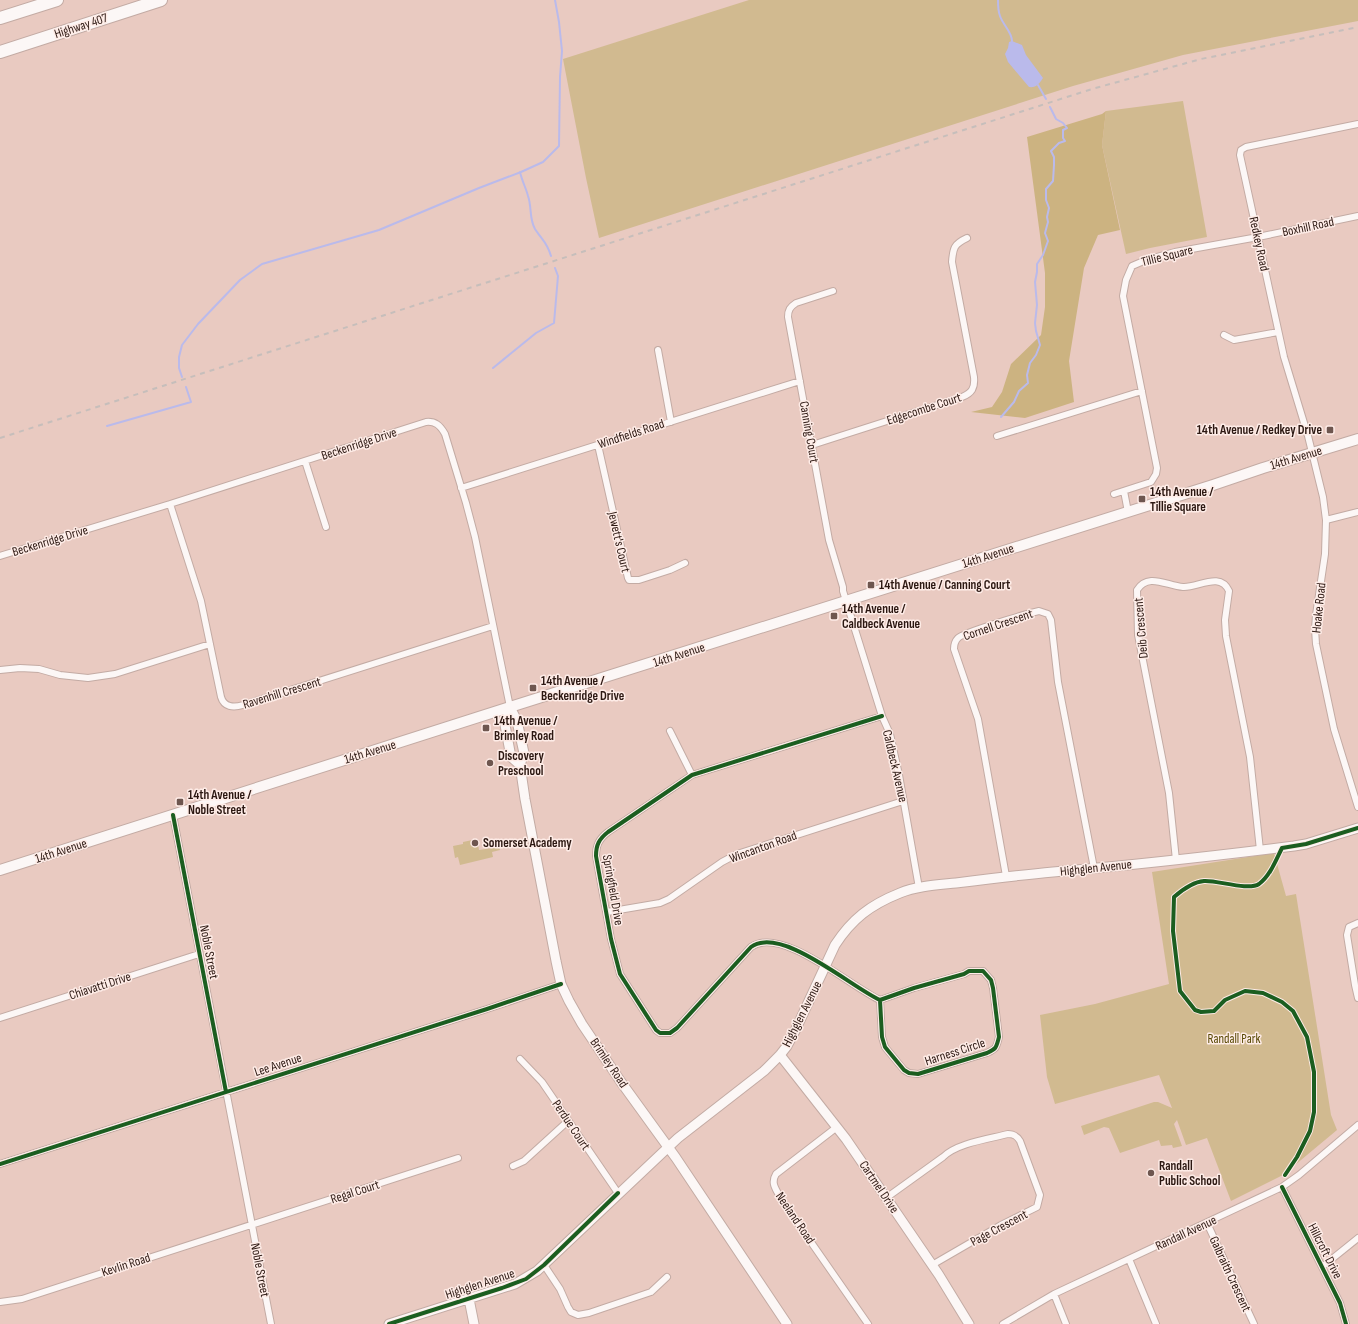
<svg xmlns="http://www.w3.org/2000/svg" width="1358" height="1324" viewBox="0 0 1358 1324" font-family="'Sofia Sans Condensed',sans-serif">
  <rect width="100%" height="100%" fill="#e9cac1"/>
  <!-- green -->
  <path fill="#d1ba90" d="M749,0H1358V21L1183,55L1073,86L599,238L586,178L563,59Z
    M1183,101L1207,237L1150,248L1126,254L1102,145L1106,111Z
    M477,839L479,850L499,847L500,850L492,852L493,857L460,865L458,857L455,858L453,846L463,844V842Z
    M1274,853L1286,896L1296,894L1331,1115L1337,1130L1283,1175L1231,1201L1207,1138L1186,1145L1177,1120L1174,1124L1182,1146L1173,1148L1172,1145L1161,1146L1159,1140L1120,1153L1109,1128L1104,1127L1084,1135L1081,1126L1154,1102H1158L1172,1108L1159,1075L1055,1104L1047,1077L1040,1015L1095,1004L1169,984L1152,872Z"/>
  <!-- forest -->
  <path fill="#ccb381" d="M1106,111L1102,145L1120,230L1098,235L1084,268L1069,361L1074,402L1025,418L971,412L992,407L1002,392L1011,364L1041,335L1045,307V273L1027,137L1102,114Z"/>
  <!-- water -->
  <path fill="#babaeb" d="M1012,41L1022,45L1026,55L1043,78C1039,84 1036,88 1029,87L1008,62L1005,54L1008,48L1009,42Z"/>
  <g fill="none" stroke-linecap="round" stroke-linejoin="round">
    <!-- stream -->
    <path stroke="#babaeb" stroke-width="2" d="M998,0C998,5 998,11 1000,16C1003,25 1012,32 1012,41
      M1038,85L1046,99
      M520,172C522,181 526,188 528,196C532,207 529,219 535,229C542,240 547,242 551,256
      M493,368L536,333L554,323L558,276L555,268
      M182,377L179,368V357L182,345L198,324L240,280L262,264L379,230L479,188L521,172L543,162L559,146L560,77L562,51L559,22L555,0
      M1001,417L1014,402L1019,391L1028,383L1027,375L1030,363L1036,355L1040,345L1036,331L1035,323L1037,305L1035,282L1037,272V264L1043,255L1048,241L1045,233L1048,222L1047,217L1049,208L1046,200V189L1053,181L1054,165V157L1051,151L1059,143L1065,141L1063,138V130L1067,128L1063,123L1056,119L1050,107
      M107,426L191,402L186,387"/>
    <!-- street casing -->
    <g stroke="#c3aba4" stroke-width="8">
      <path id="street" d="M1358,124L1246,147L1241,150L1240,155L1284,357L1308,436L1323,497L1326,520L1325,554L1316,615L1315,629L1316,644L1334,729L1358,807
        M833,291L796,303C790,307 788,310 788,317L829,540L843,587V591L882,716L890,734L899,775L919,888
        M1224,335L1234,340L1278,332
        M658,350L671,422
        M997,436L1142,391
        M598,445L628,578L629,580H639L670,570L685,563
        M812,445L962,397C972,393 975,388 974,377L952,262C953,248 954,244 967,238
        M305,461L326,527
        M461,488L800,381
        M1124,491L1128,512
        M1114,494L1151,482L1156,474L1157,468L1123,296L1126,280L1132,266L1146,260L1175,252L1258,237L1358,216
        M170,504L201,601L221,697C224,707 233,708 243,705L493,626
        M1326,520L1358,512
        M0,556L170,504L426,422C435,421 440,425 445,434L466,503L475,537L510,707
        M0,670L20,668L39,669L60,675L88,678L115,674L210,644
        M670,731L692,775
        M173,815L271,1324
        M1176,860L1169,793L1138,635L1137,590C1148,572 1167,586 1183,587C1198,588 1220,571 1229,591L1225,620L1226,636L1250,757L1260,850
        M1006,876L978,719L954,649C954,644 955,641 958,638C964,632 1029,613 1039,611L1048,614L1051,620L1058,682L1094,868
        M607,912L660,903L669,899L722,862L737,854L903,801
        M1358,923L1349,927L1347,935L1355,985L1358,998
        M880,1000L882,1037L885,1047L904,1070L909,1073L918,1074L987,1053C997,1048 996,1048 999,1037L993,988L991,980L983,971H969L964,974L914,988L880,1000C851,987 781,925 751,947L677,1028L670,1033H660L656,1030L620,974L611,939L596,856C596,845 599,839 608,832L692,775L882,716
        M0,1018L199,954
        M520,1059L542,1082L618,1193
        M837,1127L776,1174C770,1184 777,1190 781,1199L868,1324
        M0,1164L487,1009L561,984
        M513,1166L524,1161L568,1121
        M1282,1187L1340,1303L1346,1324
        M886,1198L943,1157C957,1143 989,1139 1008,1134C1014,1134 1017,1136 1020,1141L1040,1195L1037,1207L1001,1225L932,1265
        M1207,1223L1254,1324
        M1129,1259L1156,1324
        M544,1265L560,1289L568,1307L571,1312L578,1315L589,1313L651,1292L667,1277
        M1322,1267L1358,1238
        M1054,1294L1066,1324
        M0,1302L22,1299L458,1158
        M1003,1324L1054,1294L1282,1187L1299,1175L1358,1125"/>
    </g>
    <!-- secondary casing -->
    <g stroke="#c3aba4" stroke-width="11">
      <path id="secondary" d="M510,707L517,721L524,753L520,765L525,799L556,961L561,984L569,1001L582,1024L621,1082L676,1158L787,1324
        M510,707L505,725L511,757L520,765
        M780,1055L846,1139L939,1275L969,1324
        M469,1299L474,1324
        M389,1324L515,1284L537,1271L678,1138L764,1071L780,1055L787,1046L795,1031L835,945C852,919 870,905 900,893C917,886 937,885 956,883C988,879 1020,875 1053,872C1133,865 1214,856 1294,846L1306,844L1358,828"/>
    </g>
    <!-- primary casing -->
    <g stroke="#c3aba4" stroke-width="12">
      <path id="primary" d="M0,870L510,707L1213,485L1263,468L1358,439"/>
    </g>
    <!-- highway casing -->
    <g stroke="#c3aba4" stroke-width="14">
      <path id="highway" d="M0,18L57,0
        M0,52L161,0"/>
    </g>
    <!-- street -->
    <use href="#street" stroke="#fcf7f6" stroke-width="6"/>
    <!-- secondary -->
    <use href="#secondary" stroke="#fcf7f6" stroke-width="9"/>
    <!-- primary -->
    <use href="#primary" stroke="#fcf7f6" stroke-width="10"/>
    <!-- highway -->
    <use href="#highway" stroke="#fcf7f6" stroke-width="12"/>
    <!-- rail -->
    <path stroke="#c6bebb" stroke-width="2" stroke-dasharray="5 5" stroke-linecap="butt" d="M0,438L1092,89L1201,59L1358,27"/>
    <!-- cycleway casing -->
    <g stroke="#feece7" stroke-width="6">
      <path id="cycleway" d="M173,815L226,1092
        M880,1000L882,1037L885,1047L904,1070L909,1073L918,1074L987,1053C997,1048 996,1048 999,1037L993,988L991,980L983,971H969L964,974L914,988L880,1000C851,987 781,925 751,947L677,1028L670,1033H660L656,1030L620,974L611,939L596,856C596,845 599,839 608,832L692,775L882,716
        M0,1164L487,1009L561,984
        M1285,1175L1297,1157L1310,1131L1314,1112V1072L1307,1037L1293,1011L1282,1002L1263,993L1245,991L1225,1000L1214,1011L1201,1012L1195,1010L1180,991L1173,931L1174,897C1182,890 1192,882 1204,881C1217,880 1248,891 1259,884C1270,876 1276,860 1282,848L1306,844L1358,828
        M1282,1187L1340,1303L1346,1324
        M389,1324L502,1288L526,1279L544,1265L618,1193"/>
    </g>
    <!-- cycleway -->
    <use href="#cycleway" stroke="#1b5e20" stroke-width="4"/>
  </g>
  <!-- markers -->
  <g fill="#6e564f" stroke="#feece7" stroke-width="1.5">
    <rect x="1326" y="426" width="8" height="8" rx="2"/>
    <rect x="1138" y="495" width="8" height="8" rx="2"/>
    <rect x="867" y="581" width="8" height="8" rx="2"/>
    <rect x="830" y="612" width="8" height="8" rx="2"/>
    <rect x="529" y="684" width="8" height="8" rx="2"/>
    <rect x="482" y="724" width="8" height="8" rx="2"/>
    <circle cx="490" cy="763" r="4"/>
    <rect x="176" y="798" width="8" height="8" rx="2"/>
    <circle cx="475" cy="843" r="4"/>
    <circle cx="1151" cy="1173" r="4"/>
  </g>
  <g text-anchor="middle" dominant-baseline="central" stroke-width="3" stroke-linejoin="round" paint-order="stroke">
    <!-- street labels -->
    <g font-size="13" fill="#2c1812" stroke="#feece7">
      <text transform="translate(81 26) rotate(-18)">Highway 407</text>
      <text transform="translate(1308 227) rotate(-12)">Boxhill Road</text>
      <text transform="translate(1259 244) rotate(78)">Redkey Road</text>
      <text transform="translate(1167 256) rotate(-14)">Tillie Square</text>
      <text transform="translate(924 409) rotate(-18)">Edgecombe Court</text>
      <text transform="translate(809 432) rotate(80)">Canning Court</text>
      <text transform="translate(631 434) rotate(-18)">Windfields Road</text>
      <text transform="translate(359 444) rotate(-18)">Beckenridge Drive</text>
      <text transform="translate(1296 458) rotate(-17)">14th Avenue</text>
      <text transform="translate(50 541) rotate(-17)">Beckenridge Drive</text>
      <text transform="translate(619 542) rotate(77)">Jewett's Court</text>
      <text transform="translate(988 556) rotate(-18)">14th Avenue</text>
      <text transform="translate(1319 608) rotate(-84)">Hoake Road</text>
      <text transform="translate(998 625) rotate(-19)">Cornell Crescent</text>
      <text transform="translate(1141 628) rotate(-95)">Deib Crescent</text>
      <text transform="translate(679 655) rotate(-18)">14th Avenue</text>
      <text transform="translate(282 693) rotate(-17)">Ravenhill Crescent</text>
      <text transform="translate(370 752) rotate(-17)">14th Avenue</text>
      <text transform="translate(895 766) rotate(77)">Caldbeck Avenue</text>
      <text transform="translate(763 847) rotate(-20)">Wincanton Road</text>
      <text transform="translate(61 851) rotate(-18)">14th Avenue</text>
      <text transform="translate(1096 868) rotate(-6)">Highglen Avenue</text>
      <text transform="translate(613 890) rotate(80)">Springfield Drive</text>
      <text transform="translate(209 952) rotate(79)">Noble Street</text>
      <text transform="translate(100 986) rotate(-18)">Chiavatti Drive</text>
      <text transform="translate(802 1014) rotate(-63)">Highglen Avenue</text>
      <text transform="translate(955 1052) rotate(-18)">Harness Circle</text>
      <text transform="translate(609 1063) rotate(56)">Brimley Road</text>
      <text transform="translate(278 1065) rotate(-18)">Lee Avenue</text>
      <text transform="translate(571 1125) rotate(56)">Perdue Court</text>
      <text transform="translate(879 1187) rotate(56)">Cartmel Drive</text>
      <text transform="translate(355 1192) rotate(-18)">Regal Court</text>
      <text transform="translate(795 1218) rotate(56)">Neeland Road</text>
      <text transform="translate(999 1228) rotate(-28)">Page Crescent</text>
      <text transform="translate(1186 1233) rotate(-25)">Randall Avenue</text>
      <text transform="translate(1325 1251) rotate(63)">Hillcroft Drive</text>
      <text transform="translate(126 1265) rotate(-18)">Kevlin Road</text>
      <text transform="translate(260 1270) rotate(79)">Noble Street</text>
      <text transform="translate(1230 1274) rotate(65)">Galbraith Crescent</text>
      <text transform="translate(480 1284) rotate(-18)">Highglen Avenue</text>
    </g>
    <!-- poi labels -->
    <g font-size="13" font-weight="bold" fill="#2c1812" stroke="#feece7" text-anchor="start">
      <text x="1322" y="430" text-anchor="end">14th Avenue / Redkey Drive</text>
      <text x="1150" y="492">14th Avenue /<tspan x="1150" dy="15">Tillie Square</tspan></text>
      <text x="879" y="585">14th Avenue / Canning Court</text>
      <text x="842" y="609">14th Avenue /<tspan x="842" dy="15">Caldbeck Avenue</tspan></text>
      <text x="541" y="681">14th Avenue /<tspan x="541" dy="15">Beckenridge Drive</tspan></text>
      <text x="494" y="721">14th Avenue /<tspan x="494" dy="15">Brimley Road</tspan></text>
      <text x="498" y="756">Discovery<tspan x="498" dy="15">Preschool</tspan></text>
      <text x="188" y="795">14th Avenue /<tspan x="188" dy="15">Noble Street</tspan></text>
      <text x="483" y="843">Somerset Academy</text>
      <text x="1159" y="1166">Randall<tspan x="1159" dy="15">Public School</tspan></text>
    </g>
    <!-- park labels -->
    <g font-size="13" fill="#564701" stroke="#feece7">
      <text x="1234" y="1039">Randall Park</text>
    </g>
  </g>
</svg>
